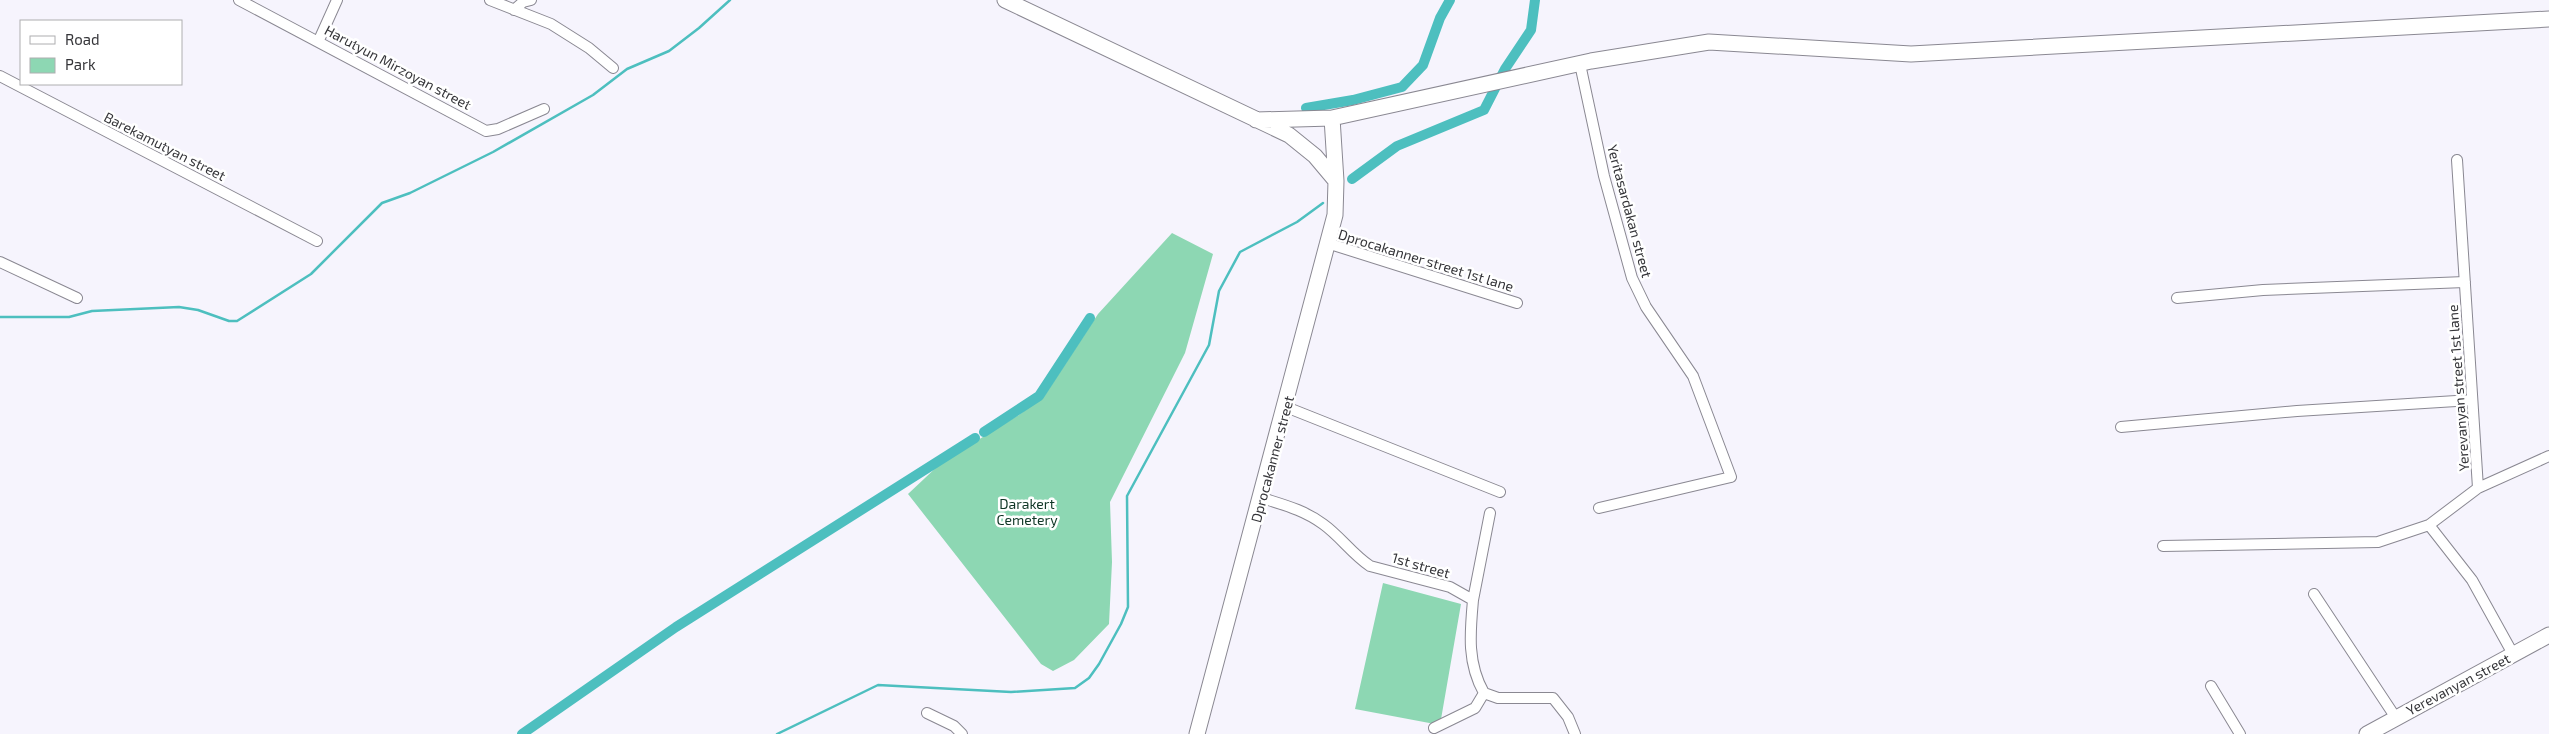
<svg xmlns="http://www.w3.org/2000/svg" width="2549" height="734" viewBox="0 0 2549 734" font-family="'Exo 2',sans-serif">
  <rect width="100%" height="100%" fill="#f6f4fd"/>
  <!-- green -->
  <path fill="#8dd7b3" d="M1172,233L1213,254L1185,353L1110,502L1112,562L1109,624L1074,660L1053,671L1041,664L908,494L942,462L1019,415L1045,395L1098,314Z
    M1383,583L1461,604L1440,725L1355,709Z"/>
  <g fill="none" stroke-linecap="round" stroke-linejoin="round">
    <!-- stream -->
    <path stroke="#4dbfbf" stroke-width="2.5" d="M0,317H69L92,311L179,307L198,310L229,321H237L311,274L382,203L410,193L493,152L593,95L627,69L669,51L699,28L730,0
      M777,734L878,685L1011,692L1075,688L1089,678L1099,664L1121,624L1128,607L1127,496L1209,345L1219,291L1240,252L1297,222L1323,203"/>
    <!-- canal -->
    <path stroke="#4dbfbf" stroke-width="10" d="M1306,108L1353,100L1402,87L1423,65L1440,18L1450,0
      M1352,179L1397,146L1484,110L1505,69L1531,30L1535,0
      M984,432L1039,396L1090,318
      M522,734L676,627L975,438"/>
    <!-- street casing -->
    <g stroke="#8a8892" stroke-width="12">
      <path id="street" d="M239,0L486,131L498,129L544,109
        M490,0L551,24L589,48L613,68
        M514,10L523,2L531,0
        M319,40L337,0
        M1580,64L1604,176L1632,278L1646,307L1693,376L1731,477L1599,508
        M0,76L317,241
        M2457,160L2478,488
        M1327,243L1517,303
        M0,262L77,298
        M2177,298L2263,290L2465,282
        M1286,407L1500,492
        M2121,427L2297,411L2472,400
        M1262,498C1284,505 1304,510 1323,524C1340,536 1352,554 1370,566L1450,587L1473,600C1470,633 1467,663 1484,693L1498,698H1553L1568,717L1575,734
        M2429,525L2472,580L2513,654
        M2163,546L2378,542L2429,525L2478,488L2549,456
        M2314,594L2396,718
        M1473,600L1490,513
        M2211,686L2240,734
        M927,713L954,726L962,734
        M1434,728L1475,708L1484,693"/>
    </g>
    <!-- secondary casing -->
    <g stroke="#8a8892" stroke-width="17">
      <path id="secondary" d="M1005,0L1289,135L1315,156L1336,181
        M1256,120L1332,118L1591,61L1709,42L1911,54L2549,19
        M1197,734L1335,215L1336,181L1332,118
        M2367,734L2549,635"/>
    </g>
    <!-- street -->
    <use href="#street" stroke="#fff" stroke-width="10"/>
    <!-- secondary -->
    <use href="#secondary" stroke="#fff" stroke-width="15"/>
  </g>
  <g text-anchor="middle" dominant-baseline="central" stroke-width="5" stroke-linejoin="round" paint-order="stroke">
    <!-- street labels -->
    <g font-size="14" fill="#353539" stroke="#fff">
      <text transform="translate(398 67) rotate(28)">Harutyun Mirzoyan street</text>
      <text transform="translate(165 146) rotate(27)">Barekamutyan street</text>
      <text transform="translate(1630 211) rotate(75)">Yeritasardakan street</text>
      <text transform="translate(1426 260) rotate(17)">Dprocakanner street 1st lane</text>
      <text transform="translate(2458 388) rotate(-94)">Yerevanyan street 1st lane</text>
      <text transform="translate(1272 459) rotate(-75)">Dprocakanner street</text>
      <text transform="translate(1421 565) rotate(16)">1st street</text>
      <text transform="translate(2458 684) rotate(-28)">Yerevanyan street</text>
    </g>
    <!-- park labels -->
    <g font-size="14" fill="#113727" stroke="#fff">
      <text x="1027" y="503">Darakert<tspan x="1027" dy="16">Cemetery</tspan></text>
    </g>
  </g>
  <!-- legend -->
  <rect x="20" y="20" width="162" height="65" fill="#ffffff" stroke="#aeaeb0"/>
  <rect x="30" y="36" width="25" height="8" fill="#ffffff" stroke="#aeaeb0"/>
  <text x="65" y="45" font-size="15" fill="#353539">Road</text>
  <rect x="30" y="58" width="25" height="15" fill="#8dd7b3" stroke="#aeaeb0"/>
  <text x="65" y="70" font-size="15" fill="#353539">Park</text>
</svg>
